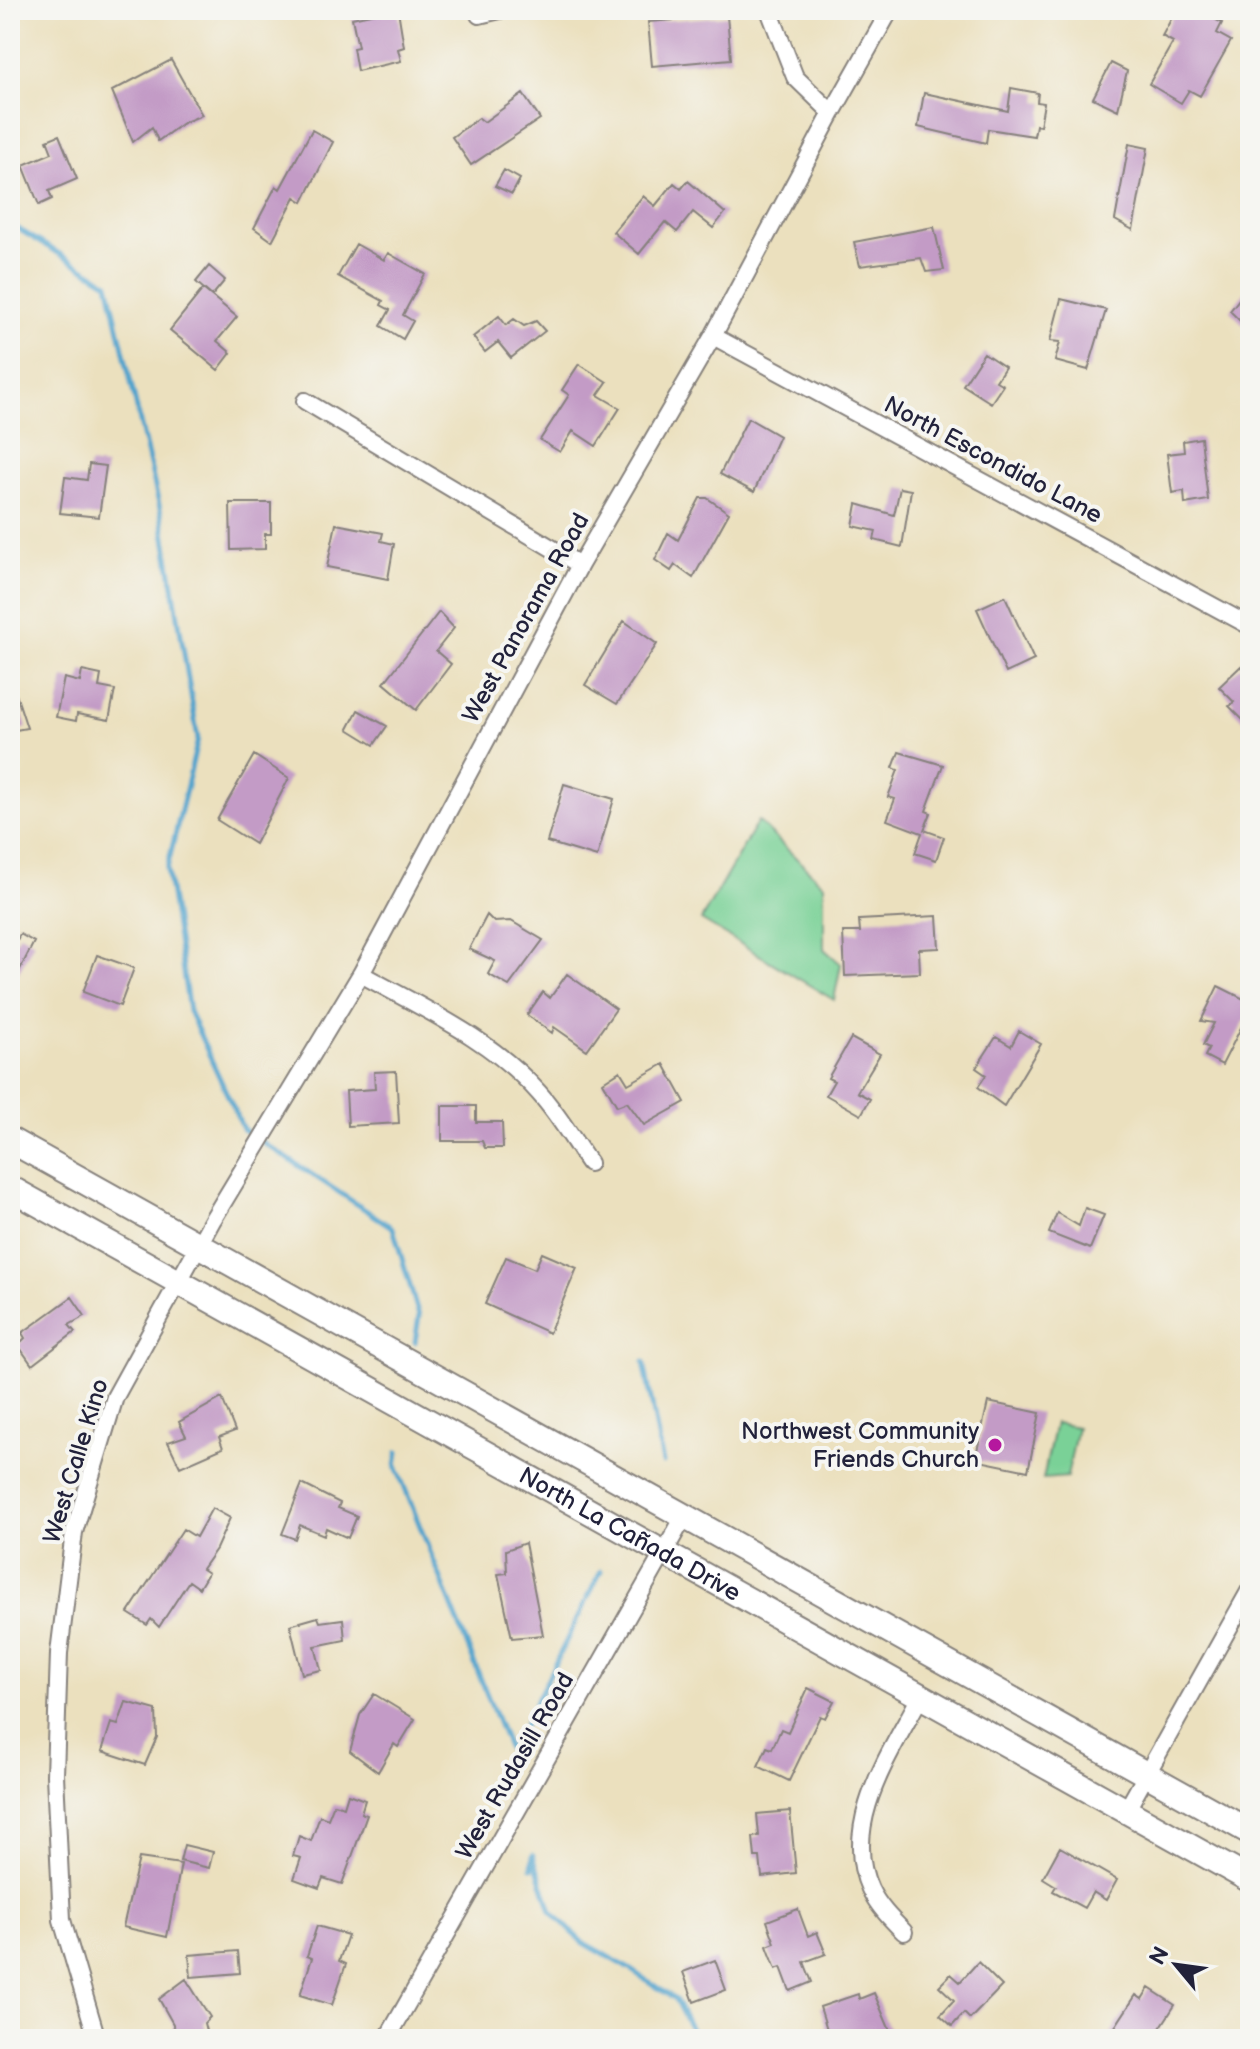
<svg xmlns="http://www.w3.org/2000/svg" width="1260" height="2049" viewBox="0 0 1260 2049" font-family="'Balsamiq Sans',sans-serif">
  <rect width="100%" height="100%" fill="#f6f6f2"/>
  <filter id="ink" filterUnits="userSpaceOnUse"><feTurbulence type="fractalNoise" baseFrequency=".0125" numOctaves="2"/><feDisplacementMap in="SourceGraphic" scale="16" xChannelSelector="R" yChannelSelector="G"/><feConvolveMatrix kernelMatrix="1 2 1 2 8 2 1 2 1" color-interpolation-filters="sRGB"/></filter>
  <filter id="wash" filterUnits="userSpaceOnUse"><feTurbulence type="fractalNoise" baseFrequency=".006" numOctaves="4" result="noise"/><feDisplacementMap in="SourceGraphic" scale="32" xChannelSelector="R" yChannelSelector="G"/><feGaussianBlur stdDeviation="1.8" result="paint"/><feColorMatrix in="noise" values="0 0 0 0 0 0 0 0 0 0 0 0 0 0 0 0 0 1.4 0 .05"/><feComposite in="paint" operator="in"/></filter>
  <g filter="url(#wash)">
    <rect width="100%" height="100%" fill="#ebe0be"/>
    <!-- green -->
    <path fill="#7ad197" stroke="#4e7a69" stroke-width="2" d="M758,821L824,885V949L841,964L834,1000L701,920Z
      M1055,1423L1077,1427L1067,1477L1043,1479Z"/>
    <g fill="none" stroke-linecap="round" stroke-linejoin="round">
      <!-- stream -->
      <path stroke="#51a3cc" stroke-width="5" d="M10,224L108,283L161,513L198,739L167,869L189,1011L243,1129L393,1228L419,1316L415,1342
        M644,1362L663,1463
        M398,1452L396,1466L511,1755
        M510,1762L513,1748L601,1571
        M532,1868L533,1855L551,1911L581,1941L631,1970L675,1999L696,2039"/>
    </g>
    <g id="blocks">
      <!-- building -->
      <path fill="#c39bc6" d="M374,10H398L404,47L398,49L401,61L357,71L353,48L358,47L352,18L375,13Z
        M1176,10H1198L1222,23L1217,33L1231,41L1200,96L1189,90L1181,103L1149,84L1173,42L1162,36Z
        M727,16L731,59L652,66L648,22Z
        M171,60L202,115L183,123L158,141L152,127L133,142L112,91Z
        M1111,63L1127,71L1118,110L1093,98Z
        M1011,88L1038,93L1037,102L1044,103L1040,126L1036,125L1034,136L988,129L986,143L918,127L924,93L1008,111Z
        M523,94L540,119L471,165L452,137L479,118L484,122Z
        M312,130L333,142L303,202L295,197L272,241L254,228L276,186L280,189Z
        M59,135L77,179L49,191L52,199L39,205L23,165L52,153L47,140Z
        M1129,144L1148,148L1133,230L1115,220Z
        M504,170L520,179L512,194L495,186Z
        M688,181L725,213L713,228L693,212L677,232L665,222L639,254L613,232L643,196L655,206L674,183L681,189Z
        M934,227L944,270L926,272L921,258L860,266L854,242Z
        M356,244L384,260L388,253L425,274L403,315L413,321L403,339L381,326L390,310L381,305L383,301L338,276Z
        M209,266L225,280L212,296L196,282Z
        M1250,285V331L1230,311Z
        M203,289L237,317L217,341L231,353L218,370L170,330Z
        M1061,299L1106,310L1088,370L1055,361L1060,342L1050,341Z
        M499,316L506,325L514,319L524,326L536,321L545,331L511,358L498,342L485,352L473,337Z
        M984,353L1005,367L996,381L1003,385L991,403L963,385Z
        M579,364L607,382L598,395L620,408L596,446L573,431L560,452L540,440L569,395L562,390Z
        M748,418L779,436L754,492L720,474Z
        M1201,438L1208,500L1185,504L1184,491L1172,493L1167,454L1184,452L1183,441Z
        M89,464L106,466L99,517L60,513L65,477L87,480Z
        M900,488L911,490L902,547L874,540L876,531L853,526L857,504L894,515Z
        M700,498H707L729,513L693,578L675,565L671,571L655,560L668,533L678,540Z
        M230,503H271V534H265V549L231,550Z
        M336,524L383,533L381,541L394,544L388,579L327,567Z
        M1005,596L1034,660L1006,673L977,609Z
        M439,612L454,628L436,651L451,664L416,710L384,683Z
        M624,621L657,644L617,704L585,685Z
        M1241,666L1250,675V727L1229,706L1234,702L1219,687Z
        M82,671L101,675L99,687L115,690L109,720L77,714L76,721L56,717L64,678L80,682Z
        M10,685H13L27,728L10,731Z
        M358,710L387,726L374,745L348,729Z
        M899,752L943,765L926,811L931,813L924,830L944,837L936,860L915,853L922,833L887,820L895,799L888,797L898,770L893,768Z
        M254,755L289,778L255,844L217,820Z
        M564,784L614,799L597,857L547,842Z
        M487,915L494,922L511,921L543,940L509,986L488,974L495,961L469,949Z
        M937,916L939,948L919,949L920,973L845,976L843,932H860L859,920Z
        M20,934L34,942L10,989V937L17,940Z
        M97,955L134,968L120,1006L83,992Z
        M567,974L616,1009L587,1050L554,1027L552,1033L527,1015L543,992L550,998Z
        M1218,986L1250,1002V1010L1222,1065L1205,1056L1209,1048L1203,1045L1214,1023L1201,1021Z
        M1019,1031L1041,1044L1004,1106L978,1087L986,1075L976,1068L996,1037L1011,1046Z
        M851,1038L880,1054L857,1092L870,1099L861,1115L826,1095L834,1081L828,1078Z
        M664,1064L685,1102L644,1125L627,1102L617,1106L603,1082L620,1071L628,1084Z
        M396,1071L399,1123L348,1126L346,1091L375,1089L374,1072Z
        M442,1106H476V1122H502L503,1148H485L482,1141H442Z
        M1085,1208L1104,1215L1090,1249L1049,1233L1057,1213L1079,1226Z
        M542,1253L577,1268L549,1333L485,1304L506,1257L535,1269Z
        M72,1297L85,1316L69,1325L75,1332L32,1365L18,1345L25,1338L22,1333Z
        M222,1398L235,1431L219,1437L223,1448L180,1467L168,1442L186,1436L179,1422Z
        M988,1402L1040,1413L1028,1471L975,1460Z
        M302,1484L340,1503L338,1508L357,1516L348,1538L326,1528L324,1535L300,1525L295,1539L282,1534Z
        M212,1508L230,1518L216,1549L202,1569L208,1573L199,1588L189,1581L159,1627L151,1619L147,1625L128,1613L183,1529L196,1537Z
        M525,1543L543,1635L512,1638L498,1574L507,1573L506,1550Z
        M318,1617L320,1622L343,1619L345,1640L315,1646L321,1670L302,1674L290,1625Z
        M808,1688L834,1701L825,1718L820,1716L789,1781L758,1766L767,1747L772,1749L781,1729L788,1732Z
        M374,1694L415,1719L398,1747L394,1744L378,1772L350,1751L360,1715Z
        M126,1702L156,1710L157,1737L145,1765L102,1751L111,1723L118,1725Z
        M348,1794L365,1800L361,1813L367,1815L342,1884L323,1878L319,1888L294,1879L301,1858L293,1856L299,1836L311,1841L320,1816L328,1819L334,1804L344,1807Z
        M790,1811L796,1873L762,1877L760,1857H755L753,1837L759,1836L757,1814Z
        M184,1845L213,1852L209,1868L180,1861Z
        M1060,1847L1117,1880L1106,1900L1093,1892L1084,1908L1053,1891L1056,1886L1043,1878Z
        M139,1858L181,1864L167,1937L123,1927Z
        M798,1909L808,1936L817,1932L826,1954L804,1962L812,1982L790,1991L781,1967L776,1969L767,1946L775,1943L767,1921Z
        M317,1926L348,1935L339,1961L346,1964L332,2005L300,1995L312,1958L307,1956Z
        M238,1951L240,1973L191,1977L189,1955Z
        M715,1960L726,1990L694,2002L683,1972Z
        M978,1962L1002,1986L970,2019L964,2013L952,2026L940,2015L954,2000L939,1986L951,1974L960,1982Z
        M186,1979L210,2017L204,2023L208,2039H174L173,2024L159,1999Z
        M1149,1988L1175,2005L1153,2039H1120L1111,2033L1136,1995L1142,1999Z
        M874,1993L891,2033L873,2039H865L864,2034L850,2039H830L820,2007L858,1994L859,1999Z"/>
    </g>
  </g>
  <g filter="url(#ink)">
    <use href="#blocks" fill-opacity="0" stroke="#86817c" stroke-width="2"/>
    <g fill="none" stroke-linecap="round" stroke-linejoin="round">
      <!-- minor casing -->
      <g stroke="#86817c" stroke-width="20">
        <path id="minor" d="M769,10L795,77L832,113
          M479,15L500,10
          M713,336L1250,626
          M305,401L580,565
          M361,974C422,1008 492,1039 539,1093C558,1114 573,1140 589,1163
          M1126,1811L1250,1590
          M904,1932C891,1919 878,1906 870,1889C840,1824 891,1753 920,1697
          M97,2039L62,1920L55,1775L59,1653L74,1532L115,1397L213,1219L361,974L580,565L713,336L832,113L890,10
          M387,2039L684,1517"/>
      </g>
      <!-- primary casing -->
      <g stroke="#86817c" stroke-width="28">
        <g id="primary">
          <path d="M10,1140L1250,1832"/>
          <path id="s1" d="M10,1188L1250,1880"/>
        </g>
      </g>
      <!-- minor -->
      <use href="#minor" stroke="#fff" stroke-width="16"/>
      <!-- primary -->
      <use href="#primary" stroke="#fff" stroke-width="24"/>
    </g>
  </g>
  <!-- markers -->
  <circle fill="#b5179e" stroke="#f6f6f2" stroke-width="3" cx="995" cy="1445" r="8"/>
  <g text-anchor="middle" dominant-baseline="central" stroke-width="8" stroke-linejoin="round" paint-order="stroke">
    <!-- street labels -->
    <g font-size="24" fill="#22223b" stroke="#f6f6f2">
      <text transform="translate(993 460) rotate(28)">North Escondido Lane</text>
      <text transform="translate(526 618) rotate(-61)">West Panorama Road</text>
      <text transform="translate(76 1461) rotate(-73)">West Calle Kino</text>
      <text stroke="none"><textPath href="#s1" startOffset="710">North La Cañada Drive</textPath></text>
      <text transform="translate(515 1766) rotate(-60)">West Rudasill Road</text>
    </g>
    <!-- poi labels -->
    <g font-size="24" fill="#22223b" stroke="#f6f6f2" text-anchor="end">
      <text x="979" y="1431">Northwest Community<tspan x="979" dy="28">Friends Church</tspan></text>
    </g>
  </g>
  <!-- margin -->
  <rect width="1260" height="2049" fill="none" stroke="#f6f6f2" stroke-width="40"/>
  <!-- north arrow -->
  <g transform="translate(1176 1965) rotate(299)" stroke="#f6f6f2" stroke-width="6" paint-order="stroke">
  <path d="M0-6L14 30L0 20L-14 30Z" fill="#22223b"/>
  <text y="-12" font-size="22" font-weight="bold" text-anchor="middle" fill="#22223b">N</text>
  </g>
</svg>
